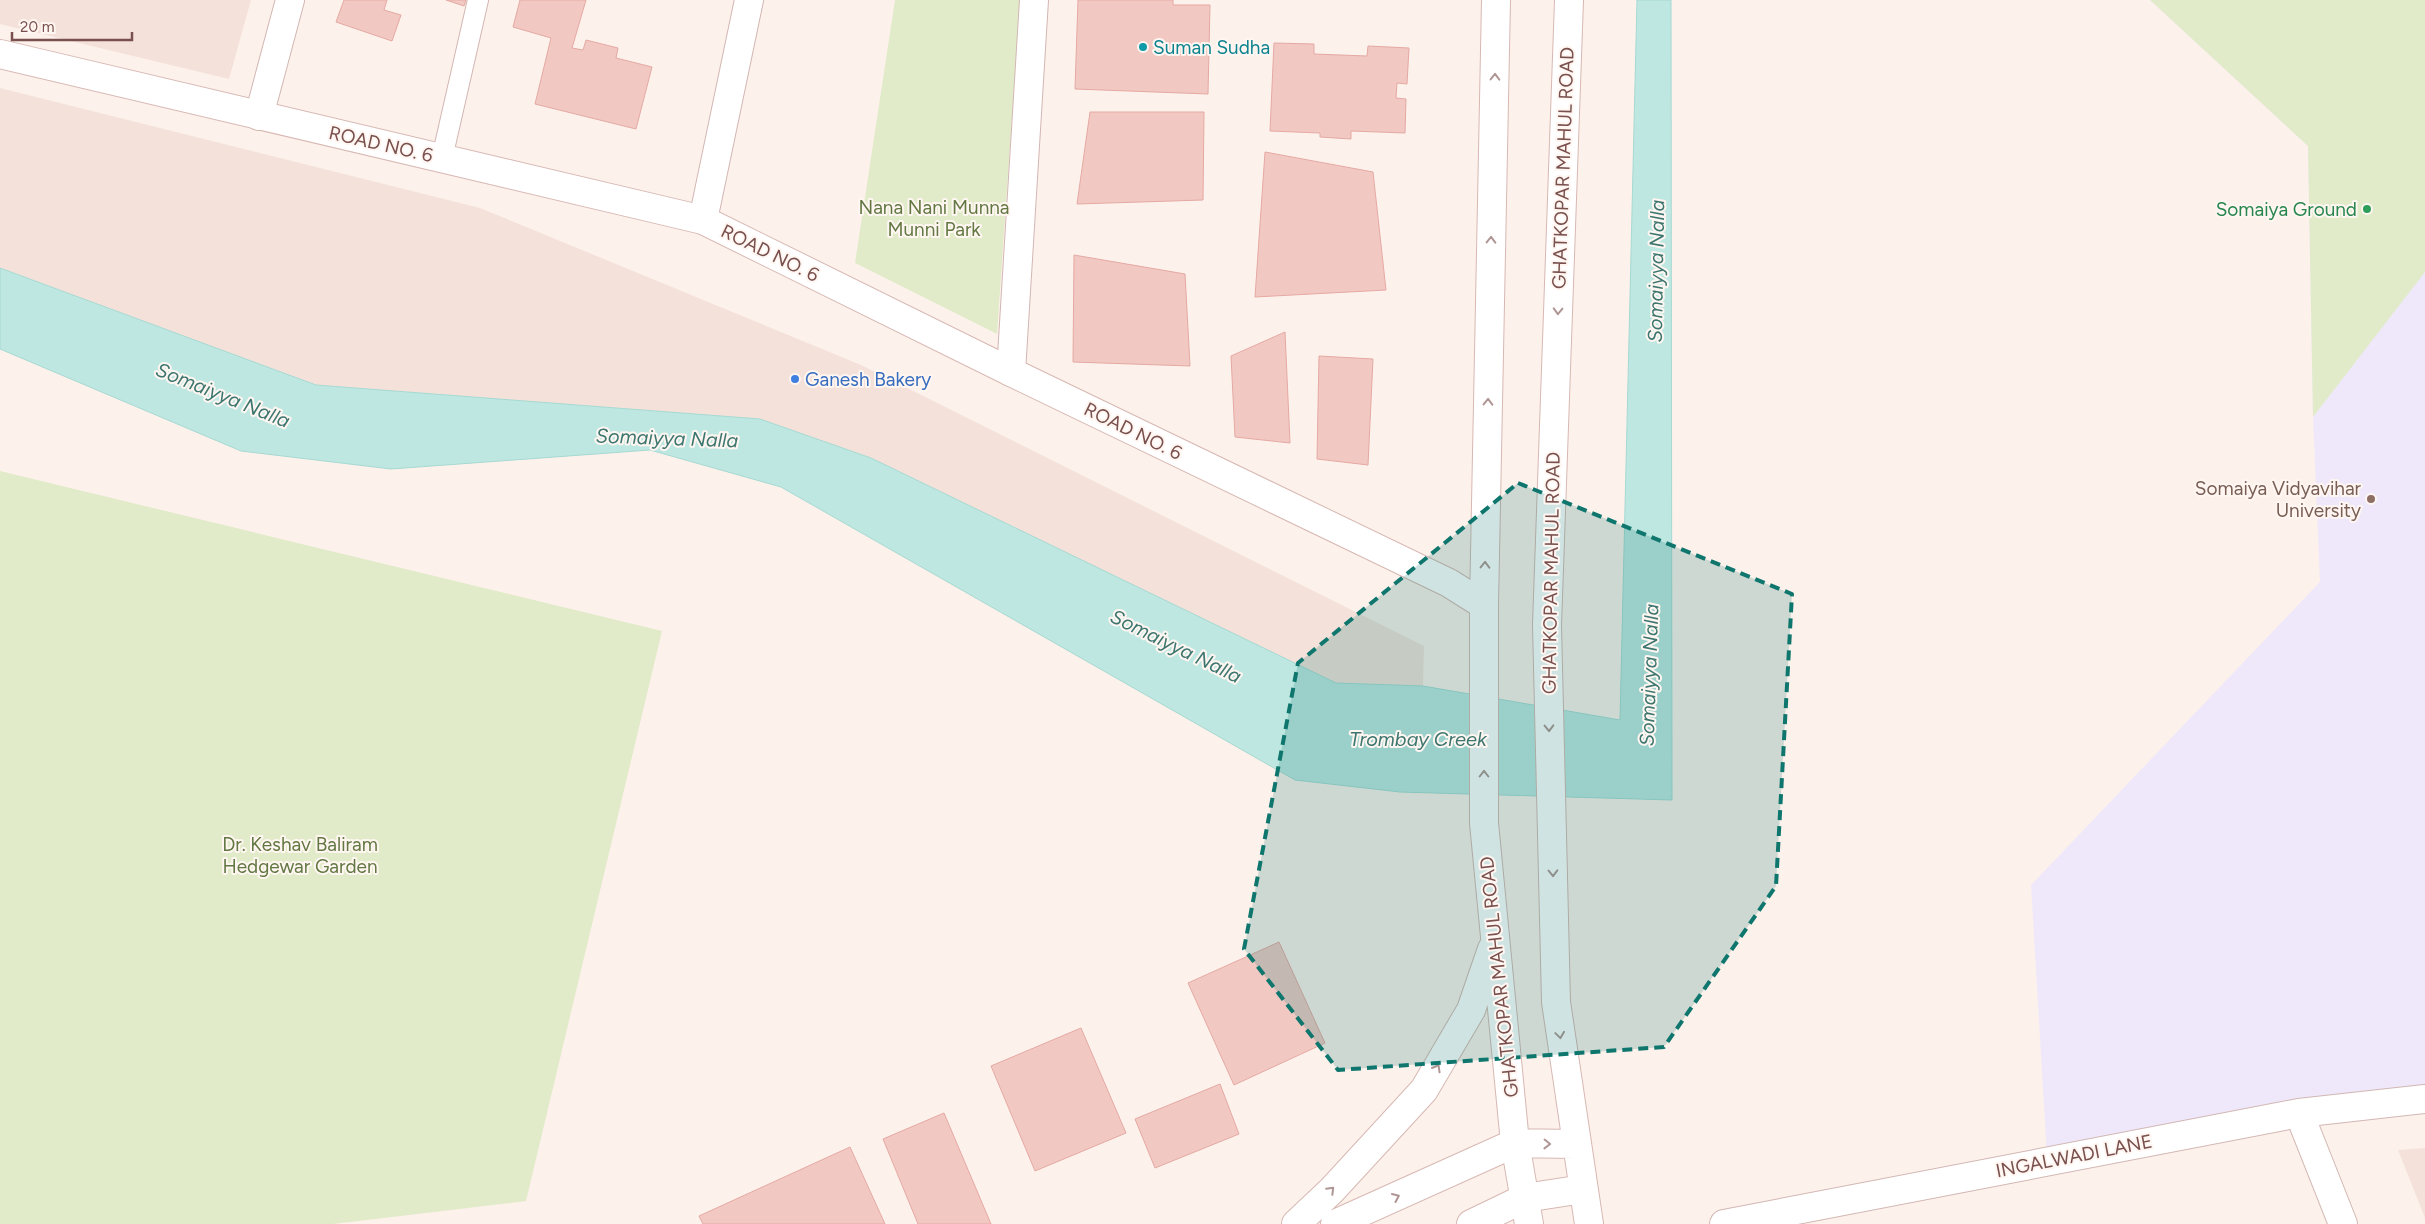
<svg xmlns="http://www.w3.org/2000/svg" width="2425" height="1224" viewBox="0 0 2425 1224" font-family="Figtree,sans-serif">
  <rect width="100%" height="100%" fill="#fdf1eb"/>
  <!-- residential -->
  <path fill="#f4e1da" d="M0,0H251L229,79L0,24Z
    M0,88L480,208L861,365L1424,646L1423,686L1336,683L871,458L760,419L316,385L0,268Z
    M2425,1148V1218L2398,1150Z"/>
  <!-- education -->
  <path fill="#eee8fa" d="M2150,0H2425V1093L2047,1156L2031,885L2320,582L2313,417L2308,146Z"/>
  <!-- green -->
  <path fill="#e1ebc9" d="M895,0H1020L997,334L855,263Z
    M2150,0H2425V272L2313,417L2308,146Z
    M0,471L662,631L526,1201L333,1224H0Z"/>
  <!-- water -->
  <path fill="#bfe7e1" stroke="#a5d9d2" d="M1637,0H1671L1672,800L1400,792L1295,780L781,487L650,450L391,469L241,451L0,349V268L316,385L760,419L871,458L1336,683L1423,686L1620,720Z"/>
  <!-- building -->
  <path fill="#f2c8c3" stroke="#e5a9a3" d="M344,0H387L384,10L401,15L392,41L336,22Z
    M446,0H466L464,6Z
    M520,0H586L572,48L583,50L586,40L618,48L616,58L652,67L636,129L535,104L551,38L513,27Z
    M1078,0H1173V5H1210L1208,94L1075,89Z
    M1274,43L1314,44V54L1367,56L1368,46L1409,48L1407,84L1397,83L1396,98L1406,99L1405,133L1351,131V139L1320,137V133L1270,131Z
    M1090,112H1204L1203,200L1077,204Z
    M1265,152L1373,172L1386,290L1255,297Z
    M1074,255L1185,274L1190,366L1073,362Z
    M1285,332L1290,443L1235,437L1231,356Z
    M1319,356L1373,359L1368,465L1317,459Z
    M1279,942L1325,1043L1234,1085L1188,983Z
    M1081,1028L1126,1133L1035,1171L991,1066Z
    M1220,1084L1239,1134L1155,1168L1135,1119Z
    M944,1113L991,1224H918L883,1139Z
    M850,1147L885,1224H703L699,1216Z"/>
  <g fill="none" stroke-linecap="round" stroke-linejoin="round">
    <!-- lane casing -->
    <g stroke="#d2b7b3" stroke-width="22">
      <path id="lane" d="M442,158L478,0"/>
    </g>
    <!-- street casing -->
    <g stroke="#d2b7b3" stroke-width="30">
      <path id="street" d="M259,116L290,0
        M703,220L749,0
        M1011,372L1034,0
        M2299,1113L2343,1224
        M1724,1224L2299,1113L2425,1099"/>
    </g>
    <!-- secondary casing -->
    <g stroke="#d7b8b3" stroke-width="30">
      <path id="secondary" d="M1496,0L1484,605V823L1515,1143L1529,1224
        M1569,0L1547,625L1556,1002L1589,1224
        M0,54L703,220L1011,372L1449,583L1484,605
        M1296,1224L1332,1190L1424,1090L1471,1010L1492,949
        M1335,1224L1515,1143L1576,1144
        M1471,1224L1525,1198L1583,1189"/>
    </g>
    <!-- lane -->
    <use href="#lane" stroke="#fff" stroke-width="20"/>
    <!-- street -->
    <use href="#street" stroke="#fff" stroke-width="28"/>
    <!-- secondary -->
    <use href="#secondary" stroke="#fff" stroke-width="28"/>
  </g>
  <!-- one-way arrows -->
  <defs><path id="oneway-chevron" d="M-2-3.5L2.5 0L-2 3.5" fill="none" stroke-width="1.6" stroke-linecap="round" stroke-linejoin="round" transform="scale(1.25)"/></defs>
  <g stroke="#af9694">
    <use href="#oneway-chevron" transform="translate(1495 77) rotate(-89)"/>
    <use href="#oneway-chevron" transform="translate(1491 240) rotate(-89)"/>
    <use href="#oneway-chevron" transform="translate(1558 311) rotate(92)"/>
    <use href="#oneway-chevron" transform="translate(1488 402) rotate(-89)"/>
    <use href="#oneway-chevron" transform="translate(1485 565) rotate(-89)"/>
    <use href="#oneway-chevron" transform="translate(1549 728) rotate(89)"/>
    <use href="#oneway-chevron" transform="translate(1484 774) rotate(-90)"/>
    <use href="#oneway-chevron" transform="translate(1553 873) rotate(89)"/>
    <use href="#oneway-chevron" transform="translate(1560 1035) rotate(82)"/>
    <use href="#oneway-chevron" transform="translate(1437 1068) rotate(-60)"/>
    <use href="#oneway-chevron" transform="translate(1547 1144) rotate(1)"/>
    <use href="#oneway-chevron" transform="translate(1331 1190) rotate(-45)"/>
    <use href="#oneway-chevron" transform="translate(1396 1197) rotate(-24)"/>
  </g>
  <!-- marked area -->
  <path fill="#0f766e" fill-opacity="0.2" stroke="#0f766e" stroke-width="4" stroke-dasharray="10 6" stroke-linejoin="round" d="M1518,483L1792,594L1776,886L1664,1047L1338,1070L1244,949L1298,663Z"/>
  <!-- markers -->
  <circle fill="#0f9aa8" stroke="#fff6f2" stroke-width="2" cx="1143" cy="47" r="5"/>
  <circle fill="#2e9e5b" stroke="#fff6f2" stroke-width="2" cx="2367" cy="209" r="5"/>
  <circle fill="#3f7fe0" stroke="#fff6f2" stroke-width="2" cx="795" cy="379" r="5"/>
  <circle fill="#8d6e63" stroke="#fff6f2" stroke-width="2" cx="2371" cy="499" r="5"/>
  <g text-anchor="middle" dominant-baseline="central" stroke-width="4" stroke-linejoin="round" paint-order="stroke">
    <!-- culture labels -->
    <g font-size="19" fill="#0d838f" stroke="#fff6f2" text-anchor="start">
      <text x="1153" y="47">Suman Sudha</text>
    </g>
    <!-- street labels -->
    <g font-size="19" fill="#79504d" stroke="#fff6f2">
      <text transform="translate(381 144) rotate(13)">ROAD NO. 6</text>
      <text transform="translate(1563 168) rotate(-88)">GHATKOPAR MAHUL ROAD</text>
      <text transform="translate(770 253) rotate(26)">ROAD NO. 6</text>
      <text transform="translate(1133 431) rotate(26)">ROAD NO. 6</text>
      <text transform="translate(1551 573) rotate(-89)">GHATKOPAR MAHUL ROAD</text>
      <text transform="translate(1499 977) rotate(-96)">GHATKOPAR MAHUL ROAD</text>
      <text transform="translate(2074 1156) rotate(-11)">INGALWADI LANE</text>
    </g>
    <!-- park labels -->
    <g font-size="19" fill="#627842" stroke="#fff6f2">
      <text x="934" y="207">Nana Nani Munna<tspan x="934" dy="22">Munni Park</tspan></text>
      <text x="300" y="844">Dr. Keshav Baliram<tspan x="300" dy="22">Hedgewar Garden</tspan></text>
    </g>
    <!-- leisure labels -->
    <g font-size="19" fill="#27864d" stroke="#fff6f2" text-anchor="end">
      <text x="2357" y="209">Somaiya Ground</text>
    </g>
    <!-- shop labels -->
    <g font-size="19" fill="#366cbe" stroke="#fff6f2" text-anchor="start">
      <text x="805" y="379">Ganesh Bakery</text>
    </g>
    <!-- education labels -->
    <g font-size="19" fill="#785e54" stroke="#fff6f2" text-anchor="end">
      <text x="2361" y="488">Somaiya Vidyavihar<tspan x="2361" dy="22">University</tspan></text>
    </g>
    <!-- water labels -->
    <g font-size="20" font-style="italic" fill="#3d766f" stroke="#fff6f2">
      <text transform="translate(1656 271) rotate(-89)">Somaiyya Nalla</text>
      <text transform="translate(223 395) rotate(22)">Somaiyya Nalla</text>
      <text transform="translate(667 438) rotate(2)">Somaiyya Nalla</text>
      <text transform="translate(1176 646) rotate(26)">Somaiyya Nalla</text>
      <text transform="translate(1649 675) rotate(-88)">Somaiyya Nalla</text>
      <text x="1418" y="739">Trombay Creek</text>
    </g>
  </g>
  <!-- scale -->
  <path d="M12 32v8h120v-8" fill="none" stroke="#79504d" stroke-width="2.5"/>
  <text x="20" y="32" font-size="15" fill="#79504d" stroke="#fff6f2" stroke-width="4" paint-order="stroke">20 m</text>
</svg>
